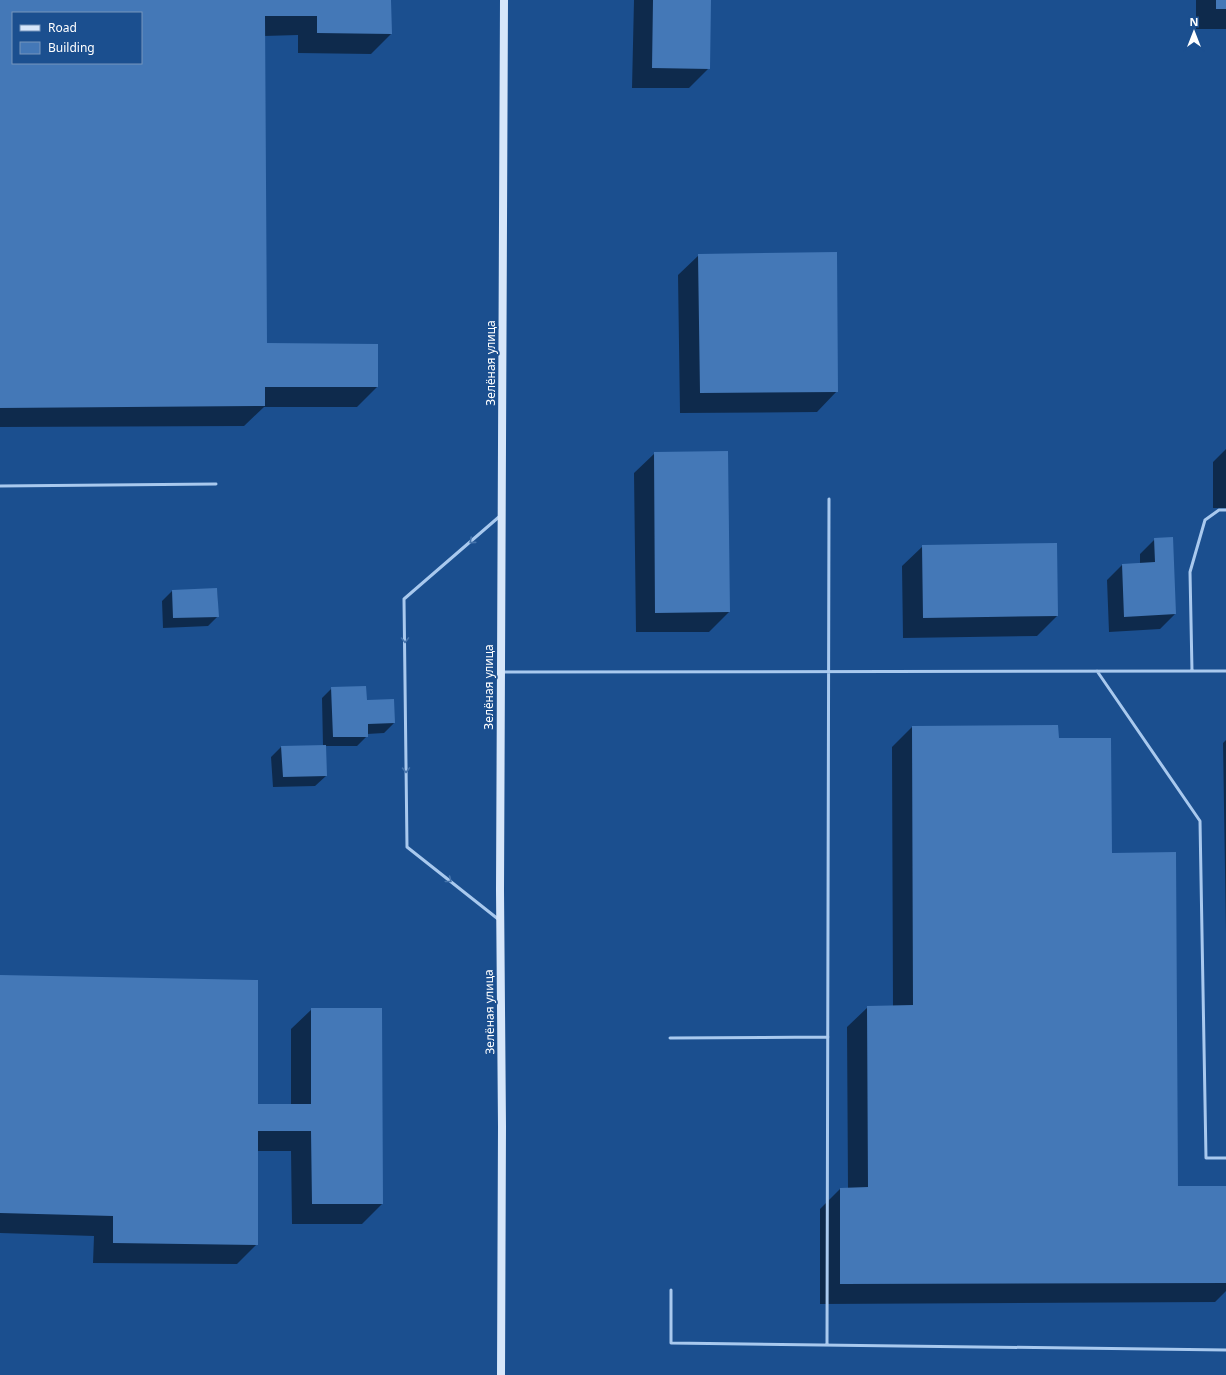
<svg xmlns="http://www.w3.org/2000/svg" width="1226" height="1375" viewBox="0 0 1226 1375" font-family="'Noto Sans',sans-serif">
  <rect width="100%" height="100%" fill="#1b4f8f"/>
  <!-- shadow -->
  <path fill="#0007" fill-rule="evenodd" d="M0,0H390L391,34L371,54L298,53V35L264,36L266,344L377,387L357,407H264L244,426L0,427ZM13,13H141V63H13Z
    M634,0H710L709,68L689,88H632Z
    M1196,0H1226V29H1196Z
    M699,255L837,391L817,412L680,413L678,275Z
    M1226,449V508H1213V462Z
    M655,453L729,612L709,632H636L634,473Z
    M1172,538L1175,614L1160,629L1109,632L1107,580L1122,565L1140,564V554L1155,539Z
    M923,546L1057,616L1037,636L903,638L902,566Z
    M217,589L218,616L208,626L163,628L162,601L172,591Z
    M332,688L366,701L393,700L394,723L384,733L367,734V736L357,746H325L326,776L315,786L273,787L271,757L281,747L323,746L322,698Z
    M912,727L1058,739L1111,854L1177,1187H1226V1291L1215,1302L820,1304V1209L840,1189H848L847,1027L868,1007L893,1006L892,747Z
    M1226,740V933L1223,743Z
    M0,976L257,1105H291V1029L312,1009L382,1204L362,1224H292L291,1151H257V1244L237,1264L93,1263L94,1236L0,1233Z"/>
  <!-- building -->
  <path fill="#4478b7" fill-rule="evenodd" d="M0,0H391L392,34L317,33V16H265L267,343L378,344V387H265V406L0,408ZM13,13H141V63H13Z
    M653,0H711L710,69L652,68Z
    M1216,0H1226V9H1216Z
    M837,252L838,392L700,393L698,254Z
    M728,451L730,612L655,613L654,452Z
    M1173,537L1176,614L1124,617L1122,564L1155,562L1154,538Z
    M1057,543L1058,616L923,618L922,545Z
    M217,588L219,617L173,618L172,590Z
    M366,686L367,700L394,699L395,723L368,724V737H333L331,687Z
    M1058,725L1059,738H1111L1112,853L1176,852L1178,1186H1226V1283L840,1284V1188L868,1187L867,1006L913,1005L912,726Z
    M326,745L327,776L283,777L281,746Z
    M0,975L258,980V1104H311V1008H382L383,1204H312L311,1131H258V1245L113,1243V1216L0,1213Z"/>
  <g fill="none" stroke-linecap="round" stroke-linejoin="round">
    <!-- lane -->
    <path stroke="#a9c9ee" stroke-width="3" d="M0,486L216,484
      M1097,671L1200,821L1206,1158H1226
      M1192,671L1190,572L1205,520L1219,510H1226
      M502,672L1226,671
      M498,919L407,847L404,599L500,516
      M670,1038L828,1037
      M671,1290V1343L1226,1350
      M827,1344L829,499"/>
    <!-- secondary -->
    <path stroke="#d6e6fa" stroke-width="8" d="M501,1375L502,1126L500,890L504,0"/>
  </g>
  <!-- one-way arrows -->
  <defs><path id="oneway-chevron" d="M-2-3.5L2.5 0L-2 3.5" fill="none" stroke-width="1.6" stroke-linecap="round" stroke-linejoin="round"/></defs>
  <g stroke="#4674ac">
    <use href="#oneway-chevron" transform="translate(472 541) rotate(139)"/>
    <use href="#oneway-chevron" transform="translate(405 640) rotate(89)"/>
    <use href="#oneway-chevron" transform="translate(406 770) rotate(89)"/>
    <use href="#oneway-chevron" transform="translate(449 880) rotate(38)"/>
  </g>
  <g text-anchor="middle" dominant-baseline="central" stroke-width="3.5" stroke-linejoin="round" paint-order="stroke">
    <!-- street labels -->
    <g font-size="12" fill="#fff" stroke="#1b4f8f">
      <text transform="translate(490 363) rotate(-90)">Зелёная улица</text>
      <text transform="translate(488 687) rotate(-90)">Зелёная улица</text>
      <text transform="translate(489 1012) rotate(-91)">Зелёная улица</text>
    </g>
  </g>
  <!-- legend -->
  <rect x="12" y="12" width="130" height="52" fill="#1b4f8f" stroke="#7695bc"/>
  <rect x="20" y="25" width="20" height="6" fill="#d6e6fa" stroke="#7695bc"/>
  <text x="48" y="32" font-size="12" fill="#ffffff">Road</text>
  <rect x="20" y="42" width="20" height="12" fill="#4478b7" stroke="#7695bc"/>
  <text x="48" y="52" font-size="12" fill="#ffffff">Building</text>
  <!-- north arrow -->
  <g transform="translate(1194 32)" stroke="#1b4f8f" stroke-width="3" paint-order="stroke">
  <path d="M0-3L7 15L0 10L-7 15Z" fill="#ffffff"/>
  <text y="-6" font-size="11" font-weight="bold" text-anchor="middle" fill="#ffffff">N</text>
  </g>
</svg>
